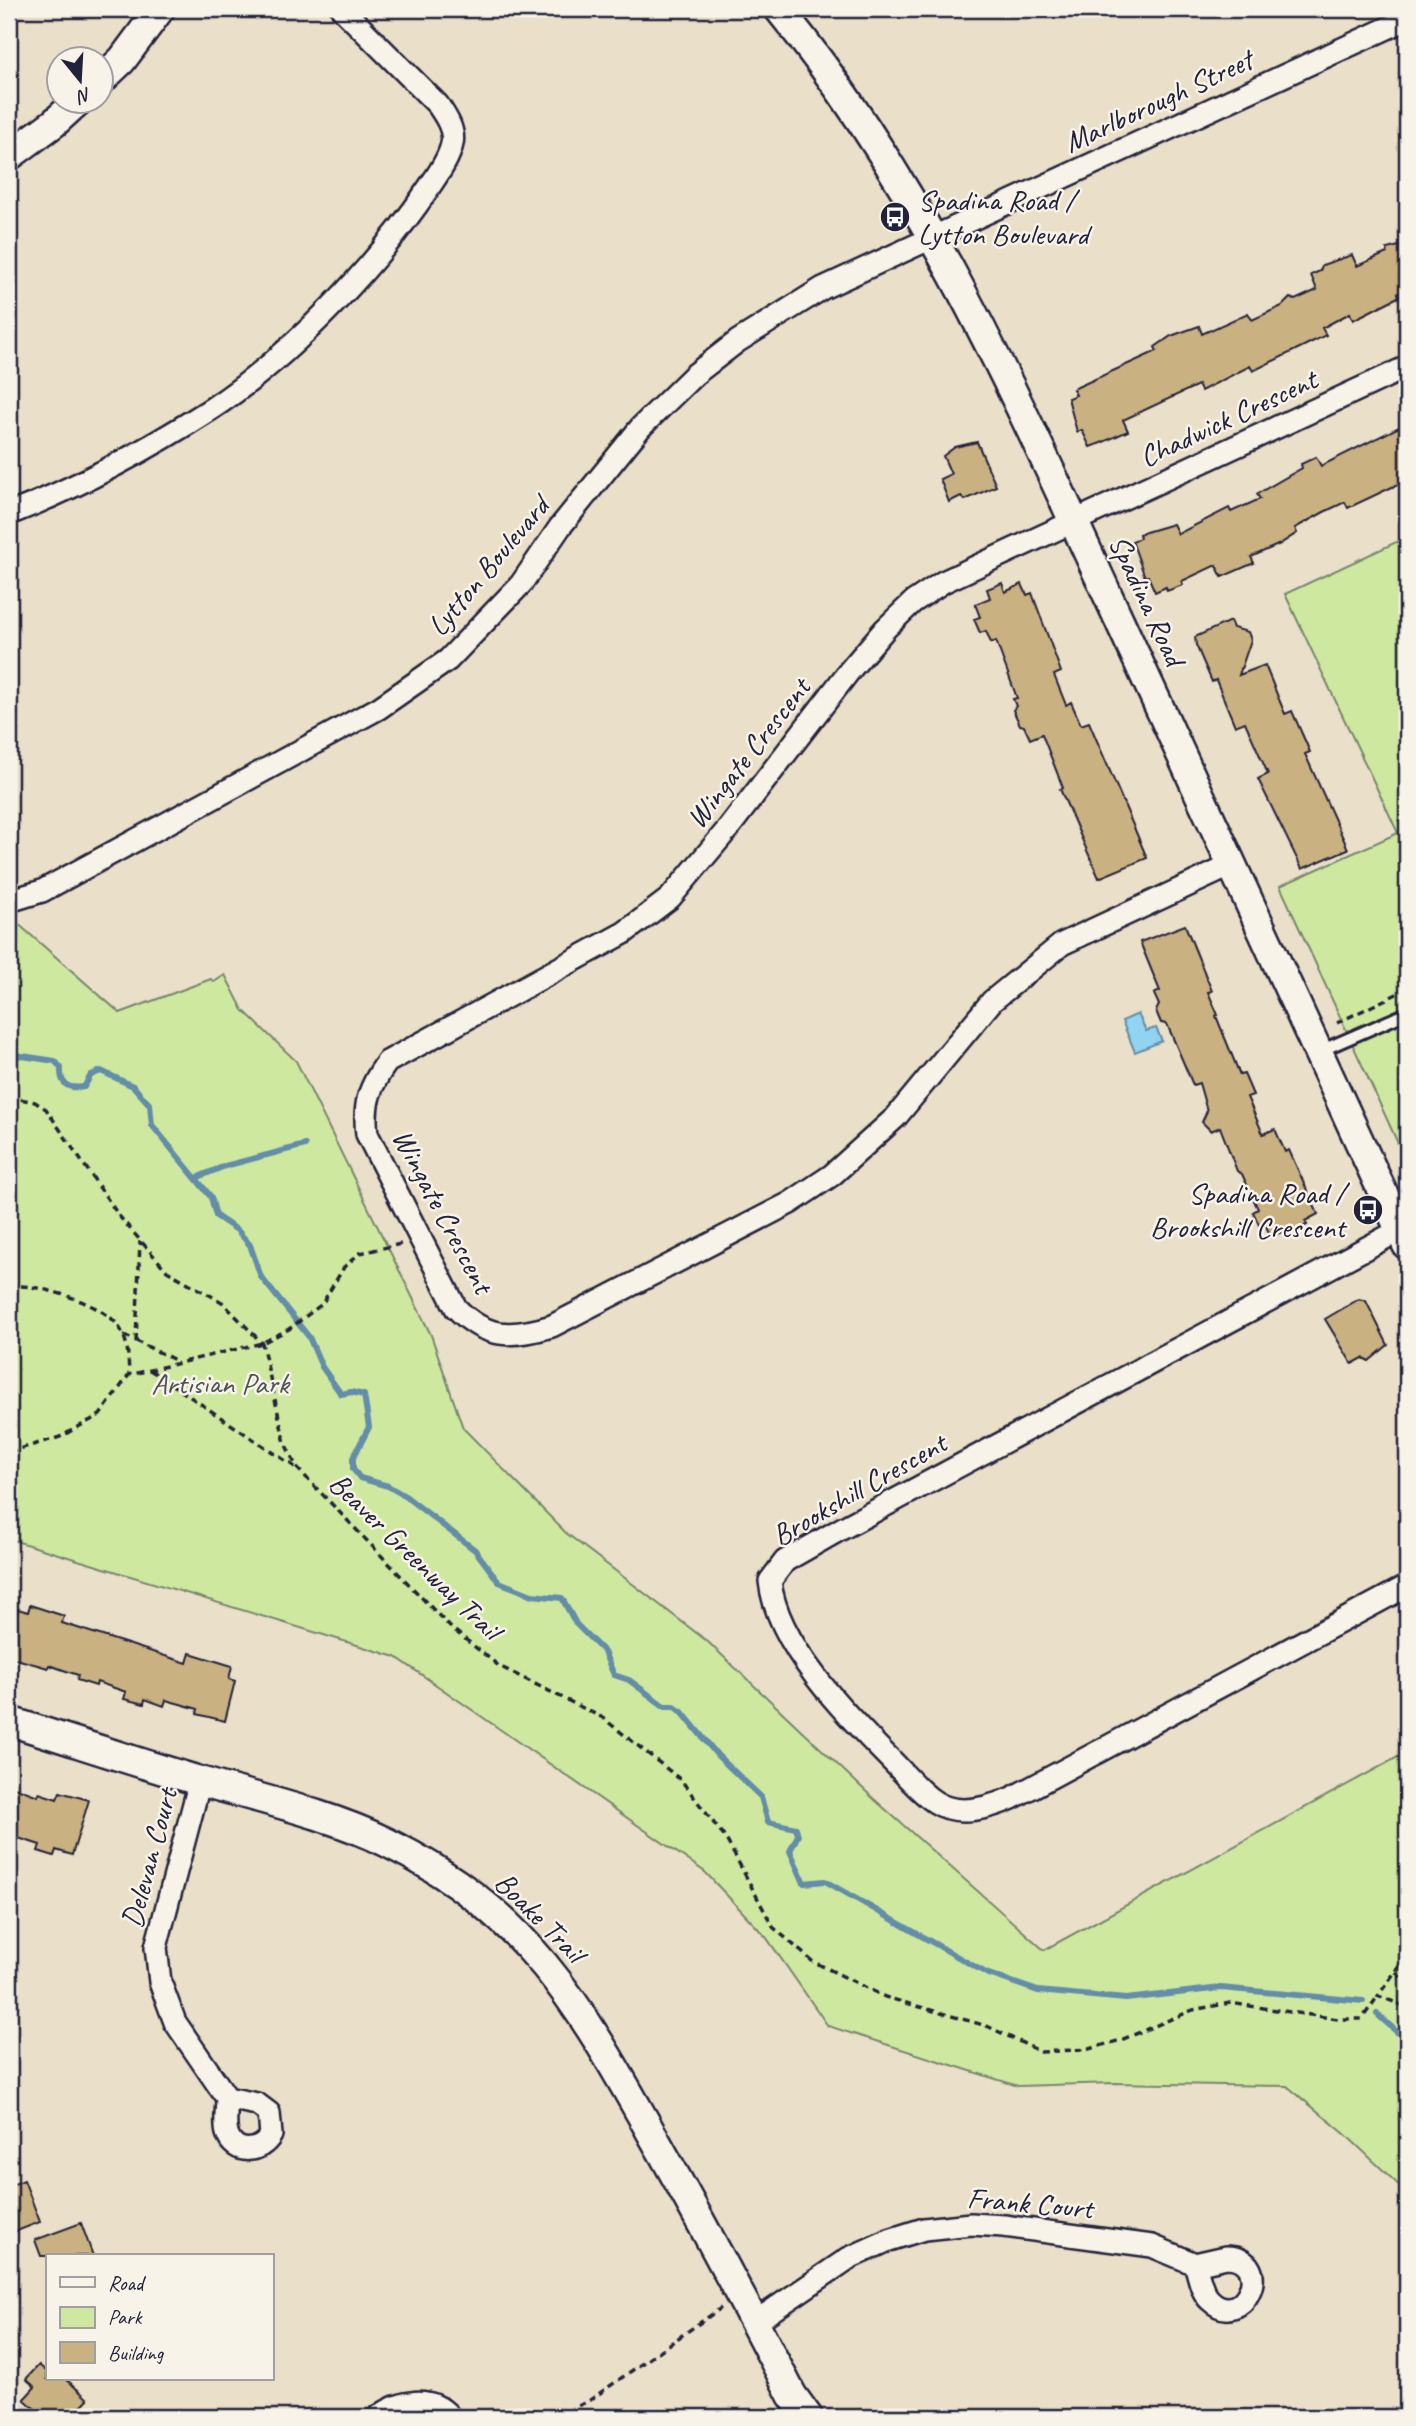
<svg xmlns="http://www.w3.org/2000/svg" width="1416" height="2426" viewBox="0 0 1416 2426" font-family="Caveat,sans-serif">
  <rect width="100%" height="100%" fill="#eadfc9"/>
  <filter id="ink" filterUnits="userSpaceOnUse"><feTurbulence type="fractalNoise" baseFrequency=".0143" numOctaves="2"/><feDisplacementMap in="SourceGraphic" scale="14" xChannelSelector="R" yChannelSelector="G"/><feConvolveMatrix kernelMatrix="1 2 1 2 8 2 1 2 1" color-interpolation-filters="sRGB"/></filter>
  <g filter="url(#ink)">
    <!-- green -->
    <path fill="#cee99f" stroke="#78866d" stroke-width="2" d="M1407,537V1163L1280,886L1398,833L1285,594Z
      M9,922H16L120,1013L211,979L214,982L225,975L243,1010L296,1061L431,1335L463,1428L566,1533L707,1641L875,1800L1044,1950L1407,1752V2193L1345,2134L1287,2086L1113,2083L1018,2086L828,2026L766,1937L705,1872L396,1657L9,1539Z"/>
    <!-- water -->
    <path fill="#90d4f1" stroke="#648da8" stroke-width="2" d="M1138,1014L1146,1031L1156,1028L1162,1041L1135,1052L1122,1021Z"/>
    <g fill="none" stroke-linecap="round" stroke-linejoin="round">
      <!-- stream -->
      <path stroke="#648da8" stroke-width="6" d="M9,1054L55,1061L61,1068C60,1085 68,1089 84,1087L91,1075L101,1071L133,1086L150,1105L152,1125L211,1197L216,1216L237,1230L250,1245L261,1277L309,1337L322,1367L341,1394L351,1392L364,1395L369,1427L353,1458V1469L360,1478L388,1486L405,1496L475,1550L499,1582L532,1595L562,1598L576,1624L604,1652L614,1675L629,1680L664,1706H673L682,1712L718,1756L761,1797L768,1822L796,1828L798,1835L790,1851L804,1883L825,1881L986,1973L1038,1991L1126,1999L1221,1988L1363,2001
        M196,1178L225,1166L305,1145
        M1377,2014L1407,2041"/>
    </g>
    <!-- building -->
    <path fill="#cab181" stroke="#22223b" stroke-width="2" d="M1407,244V289L1398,293L1400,296L1353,320L1350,313L1322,328L1326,335L1253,371L1250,366L1201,391L1198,385L1123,420L1128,431L1101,443L1090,447L1082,430L1077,432L1068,398L1076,395L1073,389L1157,351L1155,347L1171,336L1199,326L1202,334L1248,313L1252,320L1282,306L1290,298L1295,300L1317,290L1311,275L1320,271L1322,265L1352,255L1357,266L1387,253V249Z
      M1407,423V480L1348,508L1345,502L1324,512L1295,528L1297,533L1280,544L1251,557L1254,563L1222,577L1216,565L1182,581L1183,585L1167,591L1166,587L1155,592L1148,576L1145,577L1132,541L1140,538L1139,534L1173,524L1178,534L1229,508L1231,512L1260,499L1257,494L1302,468L1301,464L1316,457L1321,466Z
      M977,442L996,486L965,500L961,496L949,502L940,479L951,474L943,456L955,447Z
      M1002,583L1005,592L1022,584L1027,595L1032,593L1061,672L1054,675L1066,705L1071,702L1081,725L1089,722L1147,858L1099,878L1060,789L1063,788L1042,734L1030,739L1024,726L1020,725L1013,710L1016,706L1013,699L1017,698L996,641L991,643L986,631L980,633L974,619L980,617L975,604L990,598L987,589Z
      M1230,621L1233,628L1248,632L1251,640L1239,675L1265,665L1285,714L1292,711L1310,752L1305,754L1348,849L1302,869L1258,779L1268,774L1245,722L1235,726L1216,680L1212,682L1196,645L1195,637Z
      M1185,925L1212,991L1208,992L1218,1015L1216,1016L1240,1075L1244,1074L1253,1095L1247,1097L1263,1134L1275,1129L1285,1152L1289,1150L1318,1214L1305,1221L1307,1225L1288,1234L1286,1230L1271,1237L1265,1224L1260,1227L1253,1212L1258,1209L1242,1174L1237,1171L1220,1127L1211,1131L1202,1122L1207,1111L1199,1083L1193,1085L1167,1024L1161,1023L1156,1011L1159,1005L1154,994L1160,991L1140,942Z
      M1359,1299L1366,1301L1388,1345L1369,1361L1363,1358L1352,1364L1325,1319Z
      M30,1605L64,1616L62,1623L187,1663L190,1653L232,1666L229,1679L235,1681L225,1721L197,1714L198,1709L166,1700L164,1706L145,1699L144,1704L124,1699L126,1692L97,1682L96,1686L77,1680L78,1675L49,1665L48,1668L9,1657V1634L18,1609L28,1612Z
      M9,1785L38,1796L39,1793L57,1799L60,1792L89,1800L72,1855L56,1850L54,1856L38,1851L40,1845L9,1835Z
      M24,2180L40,2222L9,2234V2186Z
      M81,2223L93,2256H41L35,2240Z
      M39,2365L47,2372V2379H66L88,2399L71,2417H44L24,2399L35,2387L26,2379Z"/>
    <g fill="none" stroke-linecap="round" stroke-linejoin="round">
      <!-- service casing -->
      <g stroke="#22223b" stroke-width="16">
        <path id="service" d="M1320,1051L1407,1013"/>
      </g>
      <!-- minor casing -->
      <g stroke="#22223b" stroke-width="26">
        <path id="minor" d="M9,514C79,487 147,450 211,409C289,358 379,263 430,186C438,174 449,159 452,144C455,130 446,117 438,105L342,9
          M1232,865L1062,944L992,1001L896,1117L832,1175L790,1203L552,1326C512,1338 486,1339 456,1308L367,1134C363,1103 370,1086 387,1062L624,933L670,898L727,830L850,670L885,629L913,602L943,582L1407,367
          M9,901L42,891L379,708L448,660L521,584L560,527L641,427L694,375L738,341L823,288L1407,19
          M1400,1230L841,1529L785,1561L770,1581C776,1644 848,1717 892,1761C905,1774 919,1792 935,1802C958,1817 989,1808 1012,1798L1407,1586
          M200,1781L156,1947L160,1982L175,2022L227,2098
          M227,2098L257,2104L269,2113L271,2135C261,2153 234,2156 227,2133C224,2123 227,2109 227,2098Z
          M1226,2257C1277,2258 1243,2332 1210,2300C1201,2292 1199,2275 1195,2264Z
          M755,2322L849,2258L889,2240L924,2229L971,2224L1004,2226L1152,2246L1195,2264
          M378,2417C399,2401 431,2394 450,2417"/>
      </g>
      <!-- tertiary casing -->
      <g stroke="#22223b" stroke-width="33">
        <path id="tertiary" d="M779,9C923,186 1014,392 1109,598C1209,814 1307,1030 1407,1245
          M102,79L122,60L160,9
          M9,156L54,123L77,102
          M9,1721C73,1741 138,1763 203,1782C264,1800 328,1814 386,1842C535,1915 585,2015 662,2152C707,2232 750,2313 792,2395L808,2417"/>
      </g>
      <!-- path -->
      <path stroke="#22223b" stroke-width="3.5" stroke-dasharray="7 5" stroke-linecap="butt" d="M1337,1023L1407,989
        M9,1097L35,1102L46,1109L119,1216L167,1271L222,1302L262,1343L285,1443L297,1468L450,1627L499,1666L603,1718L681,1780L726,1839L773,1927L812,1961L885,1997L987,2026L1041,2052L1089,2049L1121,2040L1193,2010L1230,2003L1338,2019H1362L1378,1996
        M9,1286C36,1283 104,1303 119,1327C129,1342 128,1358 129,1375
        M124,1335L177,1361
        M136,1341L140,1241
        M150,1370L295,1467
        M9,1452L60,1437L100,1415L129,1375L262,1343L289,1329L322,1304L344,1267L360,1253L401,1244
        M1407,1955L1378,1996L1407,2007
        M1396,1972L1407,1986
        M557,2417L590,2400L721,2308"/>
      <!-- service -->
      <use href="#service" stroke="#f7f3e8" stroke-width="10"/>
      <!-- minor -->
      <use href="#minor" stroke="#f7f3e8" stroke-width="21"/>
      <!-- tertiary -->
      <use href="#tertiary" stroke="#f7f3e8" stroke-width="28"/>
    </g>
  </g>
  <!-- icons -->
  <defs>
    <g id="bus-disc" transform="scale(1.575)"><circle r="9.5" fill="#22223b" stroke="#f7f3e8"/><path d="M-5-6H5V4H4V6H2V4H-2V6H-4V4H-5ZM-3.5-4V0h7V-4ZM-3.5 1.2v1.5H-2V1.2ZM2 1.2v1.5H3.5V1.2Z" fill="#fff"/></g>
  </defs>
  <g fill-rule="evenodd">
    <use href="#bus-disc" x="895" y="217"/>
    <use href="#bus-disc" x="1368" y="1210"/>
  </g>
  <g text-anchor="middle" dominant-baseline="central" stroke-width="5" stroke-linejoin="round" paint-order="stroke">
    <!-- street labels -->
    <g font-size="30" fill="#22223b" stroke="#f7f3e8">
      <text transform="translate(1158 101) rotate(-25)">Marlborough Street</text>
      <text transform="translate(1228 418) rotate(-25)">Chadwick Crescent</text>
      <text transform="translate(488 566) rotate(-50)">Lytton Boulevard</text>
      <text transform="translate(1147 600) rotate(65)">Spadina Road</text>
      <text transform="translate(748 753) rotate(-52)">Wingate Crescent</text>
      <text transform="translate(443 1211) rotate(62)">Wingate Crescent</text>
      <text transform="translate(859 1489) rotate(-30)">Brookshill Crescent</text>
      <text transform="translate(415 1556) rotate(44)">Beaver Greenway Trail</text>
      <text transform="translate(149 1858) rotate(-75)">Delevan Court</text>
      <text transform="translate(540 1917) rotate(45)">Boake Trail</text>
      <text transform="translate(1030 2203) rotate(5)">Frank Court</text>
    </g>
    <!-- poi labels -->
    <g font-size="30" fill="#22223b" stroke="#f7f3e8" text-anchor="start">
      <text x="918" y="200">Spadina Road /<tspan x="918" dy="34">Lytton Boulevard</tspan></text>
      <text x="1345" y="1193" text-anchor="end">Spadina Road /<tspan x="1345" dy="34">Brookshill Crescent</tspan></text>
    </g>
    <!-- park labels -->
    <g font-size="30" fill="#4d5454" stroke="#f7f3e8">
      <text x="220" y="1383">Artisian Park</text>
    </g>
  </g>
  <!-- margin -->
  <rect width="1416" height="2426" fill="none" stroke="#f7f3e8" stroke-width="35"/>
  <rect x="18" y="18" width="1381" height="2391" fill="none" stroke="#22223b" stroke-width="2.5" filter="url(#ink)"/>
  <!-- legend -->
  <rect x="46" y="2254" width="228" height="126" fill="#f7f3e8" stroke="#a29fa3" stroke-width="2"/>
  <rect x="60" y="2277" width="35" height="10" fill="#f7f3e8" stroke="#a29fa3" stroke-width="2"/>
  <text x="108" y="2290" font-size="21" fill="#22223b">Road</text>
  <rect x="60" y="2307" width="35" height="21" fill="#cee99f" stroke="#a29fa3" stroke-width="2"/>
  <text x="108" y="2324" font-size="21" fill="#22223b">Park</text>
  <rect x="60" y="2342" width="35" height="21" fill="#cab181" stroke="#a29fa3" stroke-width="2"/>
  <text x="108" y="2360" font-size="21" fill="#22223b">Building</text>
  <!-- north arrow -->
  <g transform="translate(80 80) rotate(162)"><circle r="33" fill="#f7f3e8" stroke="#a29fa3" stroke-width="2"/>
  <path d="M0-5L12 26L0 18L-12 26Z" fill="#22223b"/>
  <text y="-10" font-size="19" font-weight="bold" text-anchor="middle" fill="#22223b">N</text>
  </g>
</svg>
